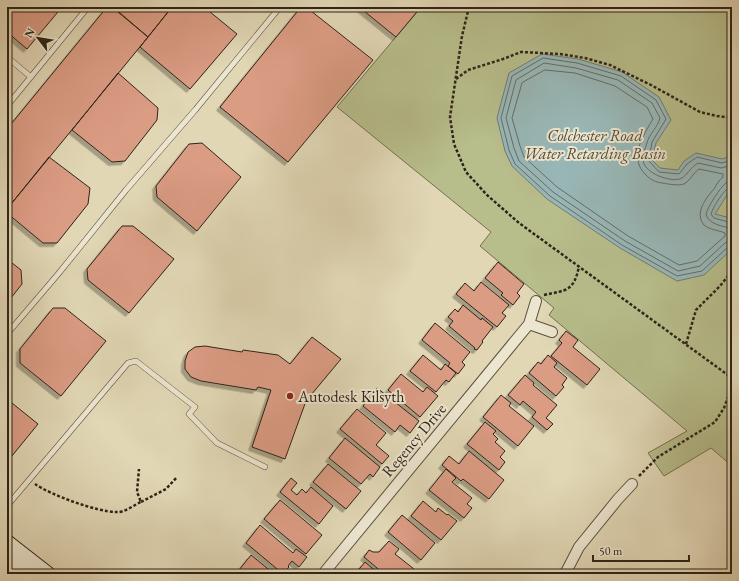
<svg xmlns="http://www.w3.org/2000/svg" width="739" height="581" viewBox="0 0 739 581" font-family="'EB Garamond',serif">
  <defs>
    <filter id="shadow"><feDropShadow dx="-3.5" dy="3.5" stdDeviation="0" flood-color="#0004"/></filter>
  </defs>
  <rect width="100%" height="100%" fill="#e1d7b5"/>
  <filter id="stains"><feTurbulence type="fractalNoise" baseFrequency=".005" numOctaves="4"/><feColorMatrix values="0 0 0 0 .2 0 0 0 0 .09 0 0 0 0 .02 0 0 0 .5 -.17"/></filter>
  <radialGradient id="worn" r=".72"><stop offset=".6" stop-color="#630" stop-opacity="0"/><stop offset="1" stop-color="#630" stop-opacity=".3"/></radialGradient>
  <!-- green -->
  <path fill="#b7bd8b" stroke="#737052" d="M421,7H732V466L711,448L664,476L648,453L687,431L549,315L554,308L480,246L491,232L337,107Z"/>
  <!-- water -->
  <path fill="#98b7b7" stroke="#6e7c77" d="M542,54L578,59L622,72L659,97L671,120L656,143L652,160L660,168L678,170L684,161L696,153L722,159L732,156V187L715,214L730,218L732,220V249L704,275L677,281L620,248L547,199L512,166L505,151L497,118L509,73Z"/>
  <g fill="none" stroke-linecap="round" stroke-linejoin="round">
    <!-- shore -->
    <path stroke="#646d68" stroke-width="1" d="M545,70L575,73L615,86L647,107L653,119C643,136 628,158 646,175C651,180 655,182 662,183C669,184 677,186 684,184C690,181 693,173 699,169L723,174V177C719,180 717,184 714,189C706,198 694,213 704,225C710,230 718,230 725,233V236L697,261L679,265L628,236L557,187L524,157L520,146L512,118L522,83Z
      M732,160L722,163L697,157L687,164L679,174L659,172L649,161L652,142L666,119L656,100L621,76L577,63L543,58L512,76L501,118L509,150L515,164L550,196L622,245L677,276L702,271L728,247L732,246
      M732,165L721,168L698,163C691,167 687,175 682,178C673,183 649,175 644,164C642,158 645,148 647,143C649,134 658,127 660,118L652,103L618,80L576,68L544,63L516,80L506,118L514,148L519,161L553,192L625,241L678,271L700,266L725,243L732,241
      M732,181C729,181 728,181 726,183C721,186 707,208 706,214C708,224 723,227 732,228
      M732,186C725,187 713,207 711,214L714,218L732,223"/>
  </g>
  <!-- building -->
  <path fill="#db9c84" stroke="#2f2318" filter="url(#shadow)" d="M7,7H62L27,49L7,32Z
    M107,7H112L148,37L7,209V129Z
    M113,7H172L148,37Z
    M172,7H204L237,34L190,89L140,47Z
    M301,7H306L373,60L288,162L220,107Z
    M359,7H421L396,37Z
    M118,73L158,108L157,120L125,161L112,162L72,130Z
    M202,143L241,177L197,231L157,197L156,186L189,144Z
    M49,157L90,188L88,204L57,243H43L7,213V209Z
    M122,226H133L174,259L129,313L88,280L87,269Z
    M7,259L21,270L22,284L7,303Z
    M498,262L524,284L517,293L520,296L513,305L501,295L503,293L485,278Z
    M481,282L509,305L502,313L506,316L497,327L456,294L465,283L474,291Z
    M463,305L481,320L482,318L493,327L482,341L483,342L477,350L474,349L475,348L449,326L453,321L448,317L455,309L458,312Z
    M53,308H65L106,341L61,396L20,363V349Z
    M435,323L470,352L462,362L465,365L458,374L448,366L450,363L422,340Z
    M566,331L578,340L573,347L600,369L587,385L551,356L562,343L559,340Z
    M312,337L341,359L306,401L285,459L252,447L271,390L258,387L256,390L201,381L191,377L185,369V361L188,352L195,347L205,346L242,352L243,350L278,355L290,364Z
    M423,355L441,370L445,364L456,373L449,382L446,380L436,392L410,371Z
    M548,355L557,363L554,367L567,378L562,385L564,387L556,396L529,373L538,362L541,364Z
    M401,374L423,392L427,387L438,396L420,417L388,390Z
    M525,375L534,383L533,385L557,405L546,418L553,424L547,430L532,417L536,412L523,401L520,405L508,395Z
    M377,388L419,421L410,433L400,425L395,432L363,406Z
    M501,395L511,403L509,406L534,426L518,446L483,417Z
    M7,399L38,424L7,462Z
    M357,409L386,433L376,445L389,456L382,464L340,429Z
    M485,422L496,431L493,434L498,439L495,442L505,451L500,457L505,462L499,470L467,444Z
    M345,438L380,467L373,477L370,474L361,484L329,458Z
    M469,451L504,480L489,499L463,479L461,481L442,465L449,456L459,464Z
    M328,464L361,491L346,509L313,482Z
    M446,469L456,478L452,482L472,498L467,504L472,508L464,518L429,490Z
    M291,478L297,483L291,490L297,495L302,489L306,493L311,487L333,506L319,524L280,492Z
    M280,500L322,535L306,554L264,519Z
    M423,501L436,512L438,508L447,515L448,514L457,521L441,540L411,516Z
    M402,515L435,543L421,560L388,532Z
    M260,525L293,553L296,549L307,557L299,567L292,561L288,566L289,567L283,574L246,543Z
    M389,541L399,549L395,554L414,569L410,574H384L364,557L369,550L373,552H379Z
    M251,555L273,573L275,570L280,574H245L239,570Z
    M365,562L379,574H355Z"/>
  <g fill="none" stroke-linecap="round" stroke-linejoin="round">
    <!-- service casing -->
    <g stroke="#5c503f" stroke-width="6">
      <path id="service" d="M7,57L31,77
        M7,106L88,7
        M7,334L59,273L126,190L196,109L280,7
        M7,506L128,363L136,361L195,407L189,414L217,443L265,467"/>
    </g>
    <!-- minor casing -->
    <g stroke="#5c503f" stroke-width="12">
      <path id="minor" d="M529,324L552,332
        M323,574L529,324L536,301
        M565,574L579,547L618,499L632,484"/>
    </g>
    <!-- secondary casing -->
    <g stroke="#2f2318" stroke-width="16">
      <path id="secondary" d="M7,542L48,574
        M7,559L25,574"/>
    </g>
    <!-- path -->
    <path stroke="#2f2318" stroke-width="2.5" stroke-dasharray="3 2" stroke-linecap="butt" d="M469,7L462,36L450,117L454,144L466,172L487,195L519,223L732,378
      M456,79L468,70L503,59L521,52L560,54L585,58L610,65L651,85L700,112L717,116L732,118
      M544,295C566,290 574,292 579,266
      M686,344L696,310L720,286L732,271
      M639,476L658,457L715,422L724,408L732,386
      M35,484C51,495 97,512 116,512C124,513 134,505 141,502L137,492L139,469
      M141,502L166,489L177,477"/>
    <!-- service -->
    <use href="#service" stroke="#ece5cf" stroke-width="5"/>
    <!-- minor -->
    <use href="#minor" stroke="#ece5cf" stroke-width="10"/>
    <!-- secondary -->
    <use href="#secondary" stroke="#ece5cf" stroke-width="14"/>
  </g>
  <!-- markers -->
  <circle fill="#8f2418" stroke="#ece5cf" stroke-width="1.5" cx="290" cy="396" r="4"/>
  <g text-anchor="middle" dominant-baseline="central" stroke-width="4" stroke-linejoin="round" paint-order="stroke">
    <!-- park labels -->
    <g font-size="16" font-style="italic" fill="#514a35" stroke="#ece5cf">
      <text x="595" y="135">Colchester Road<tspan x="595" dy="18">Water Retarding Basin</tspan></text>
    </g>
    <!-- poi labels -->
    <g font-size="16" fill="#2f2318" stroke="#ece5cf" text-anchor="start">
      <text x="298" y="396">Autodesk Kilsyth</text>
    </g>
    <!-- street labels -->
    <g font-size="16" fill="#2f2318" stroke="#ece5cf">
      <text transform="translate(414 440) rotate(-50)">Regency Drive</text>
    </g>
  </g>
  <!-- margin -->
  <rect width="739" height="581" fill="none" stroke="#e1d7b5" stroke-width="24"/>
  <rect x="8" y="8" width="723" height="565" fill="none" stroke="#2f2318" stroke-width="2"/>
  <rect x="12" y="12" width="715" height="557" fill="none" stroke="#2f2318"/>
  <!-- north arrow -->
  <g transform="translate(38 38) rotate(301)" stroke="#ece5cf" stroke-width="3" paint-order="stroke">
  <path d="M0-3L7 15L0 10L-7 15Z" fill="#2f2318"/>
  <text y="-6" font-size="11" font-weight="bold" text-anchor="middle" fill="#2f2318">N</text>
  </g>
  <!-- scale -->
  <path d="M593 555v6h96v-6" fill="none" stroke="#2f2318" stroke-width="2"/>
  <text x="599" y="555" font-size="12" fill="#2f2318" stroke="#ece5cf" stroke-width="3" paint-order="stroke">50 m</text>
  <rect width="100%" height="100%" filter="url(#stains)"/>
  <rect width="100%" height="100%" fill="url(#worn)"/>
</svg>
